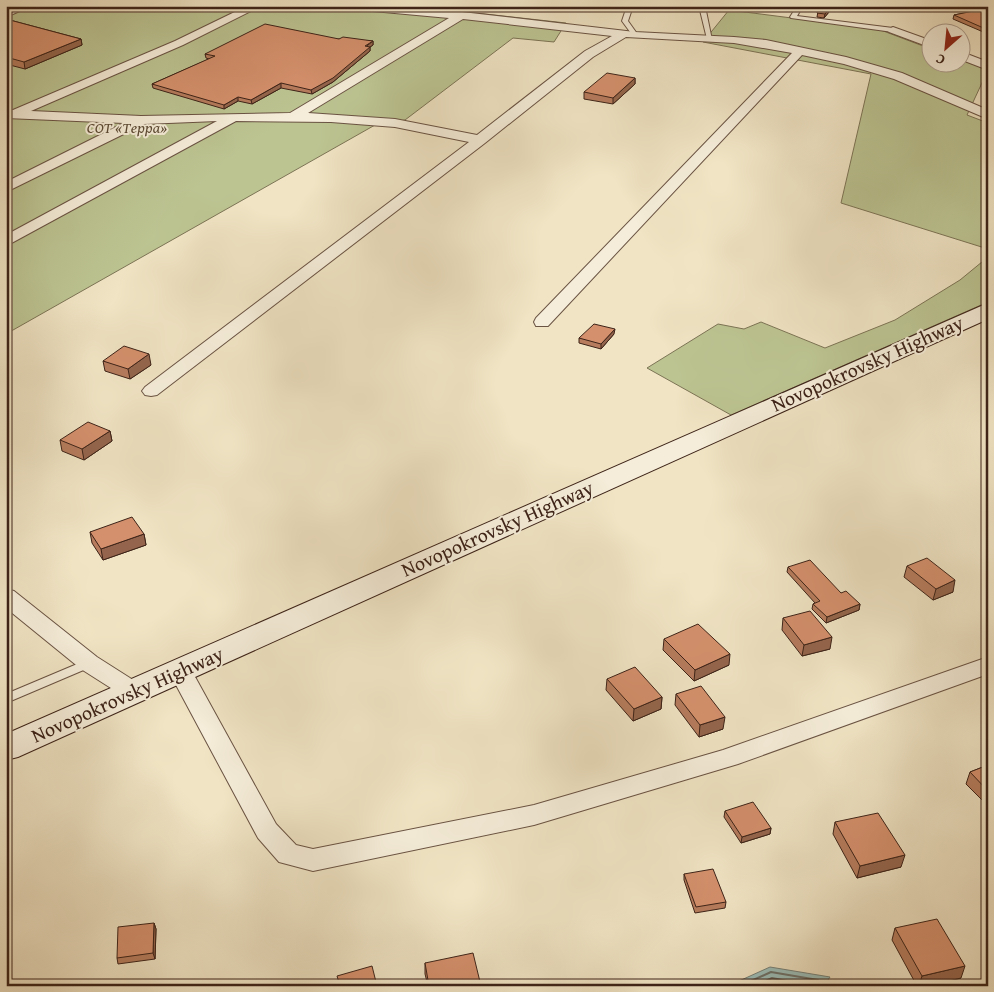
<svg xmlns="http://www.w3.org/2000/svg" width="994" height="992" viewBox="0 0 994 992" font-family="'Gentium Book Plus',serif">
  <rect width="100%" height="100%" fill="#f0e4c4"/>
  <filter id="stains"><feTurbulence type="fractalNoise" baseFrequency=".004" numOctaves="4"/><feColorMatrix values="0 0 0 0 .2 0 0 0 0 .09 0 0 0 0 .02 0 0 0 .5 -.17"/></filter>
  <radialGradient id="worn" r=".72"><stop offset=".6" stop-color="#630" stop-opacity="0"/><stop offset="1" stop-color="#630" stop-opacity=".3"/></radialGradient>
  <!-- green -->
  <path fill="#bcc492" stroke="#7c7455" d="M6,6H413L566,23L554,42L513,38L405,120L375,125L6,334Z
    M729,10L878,29L931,49L932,62H962V60L988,70L967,115L988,123V249L841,203L871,74L703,42Z
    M988,257V302L731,415L647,368L718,324L744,329L761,322L825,348L895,320L960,280Z"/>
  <!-- water -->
  <path fill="#9bbeb9" stroke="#758079" d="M770,967L830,977L824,986H728Z"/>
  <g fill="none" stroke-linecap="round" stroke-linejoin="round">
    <!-- shore -->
    <path stroke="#6c7068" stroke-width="2" d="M740,986L771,972L818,980L820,986
      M755,986L772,978L813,986"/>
    <!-- service casing -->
    <g stroke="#6a5343" stroke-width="2">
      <path id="service" d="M627,6H633L628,21L638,35L637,36H633L622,21Z
        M699,6H705L712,40L707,39Z
        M797,6H803L797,16L893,28L896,30L893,32L791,18L790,17Z
        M89,659L93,660L95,663L93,666L6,703V694Z"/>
    </g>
    <!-- minor casing -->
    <g stroke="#6a5343" stroke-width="2">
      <path id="minor" d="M16,6H31L6,17V10Z
        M247,6H261L183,45L31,111L141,116L290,113L449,18L351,9L346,6H392L462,12L635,32L734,37L766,40L846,57L902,73L988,110V119L894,79L844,64L802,55L548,326H536L534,322L536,318L792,53L734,43L626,37L593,57L485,143L157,395L151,396L145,395L142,391L145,387L469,142L395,127L331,122L236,121L6,246V235L217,121L144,124L6,192V182L124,123L6,118V110H13L175,41ZM463,19L612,36L585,51L477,135L395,119L308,113Z
        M893,27L932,41V48L889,32L887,30Z
        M962,52L988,62V70L962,60Z
        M6,589L14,591L97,657L141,685L145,691L141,697L133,699L125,697L81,669L6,608Z
        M988,657V674L738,764L534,825L313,871L279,862L258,838L168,670L172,664L180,662L188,664L276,824L296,845L313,849L534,805L723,750Z"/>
    </g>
    <!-- secondary casing -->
    <g stroke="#3d2318" stroke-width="2">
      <path id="secondary" d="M988,303V319L18,757L6,760V734Z"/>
    </g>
    <!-- service -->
    <use href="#service" fill="#f5edd9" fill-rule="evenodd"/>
    <!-- minor -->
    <use href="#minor" fill="#f5edd9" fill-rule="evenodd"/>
    <!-- secondary -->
    <use href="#secondary" fill="#f5edd9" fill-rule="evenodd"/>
  </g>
  <!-- wall -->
  <path fill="#b67c5d" stroke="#3d2318" d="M819,6H834L824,18L817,17Z
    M988,8V34L953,19L954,15Z
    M6,19L81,39L82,45L25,69L6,64Z
    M339,39L373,41V45L370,47V51L333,82L312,94L281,88L252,104L238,101L224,109L153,88L152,84L209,59L206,58L205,54Z
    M635,78V84L613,104L584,99V92Z
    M614,334L601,349L579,343V338Z
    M103,361L151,365L130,379L105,371Z
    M110,431L112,441L84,460L62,451L60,440Z
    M90,532L144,534L146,545L103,560L92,543Z
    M907,566L953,592L933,600L904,577Z
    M788,567L841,593L860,604L859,610L826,623L812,609L813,604L815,603L787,572Z
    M783,618L830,649L802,656L782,630Z
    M664,639L729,665L694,681L663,650Z
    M607,679L662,697L661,709L633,721L606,690Z
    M676,694L723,729L699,737L675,705Z
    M988,765V806L966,784L970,772Z
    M725,811L771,828L770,834L741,843L724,817Z
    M835,822L901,867L857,878L833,834Z
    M684,874L726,902L725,908L695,913L684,880Z
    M154,923L156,929L155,959L118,964L117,958Z
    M895,928L961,978L929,986H917L892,940Z
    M425,963L481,986H428L425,974Z"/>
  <!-- shaded-wall -->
  <path fill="#94654c" stroke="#3d2318" d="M831,6H834L824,18L825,14Z
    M81,39L82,45L25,69L24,62Z
    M373,41V45L370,47V51L333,82L312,94L311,90Z
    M635,78V84L613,104V98Z
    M281,83V88L252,104L251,100Z
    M238,97V101L224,109V105Z
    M615,329L614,334L601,349V344Z
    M149,354L151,365L130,379L128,369Z
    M110,431L112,441L84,460L82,449Z
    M144,534L146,545L103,560L101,549Z
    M955,580L953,592L933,600L936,589Z
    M860,604L859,610L826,623L827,617Z
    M832,637L830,649L802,656L804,645Z
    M730,654L729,665L694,681L695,670Z
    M662,697L661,709L633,721L634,709Z
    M725,717L723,729L699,737L700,725Z
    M771,828L770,834L741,843L742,837Z
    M905,855L901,867L857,878L860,866Z
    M154,923L156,929L155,959L153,953Z
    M965,966L961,978L929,986H919L922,976Z"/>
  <!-- building -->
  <path fill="#d4906c" stroke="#3d2318" d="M819,6H831L825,14L817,13Z
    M988,8V30L954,15Z
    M6,19L81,39L24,62L6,57Z
    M265,24L339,39L343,37L373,41L365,46L370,47L333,78L311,90L281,83L251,100L238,97L224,105L152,84L215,56L205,54Z
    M607,73L635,78L613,98L584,92Z
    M594,324L615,329L601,344L579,338Z
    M124,346L149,354L128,369L103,361Z
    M88,422L110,431L82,449L60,440Z
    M132,517L144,534L101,549L90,532Z
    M927,558L955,580L936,589L907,566Z
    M810,560L841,593L846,591L860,604L827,617L813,604L820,601L788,567Z
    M810,611L832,637L804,645L783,618Z
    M698,624L730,654L695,670L664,639Z
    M635,667L662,697L634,709L607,679Z
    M701,686L725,717L700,725L676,694Z
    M988,765V791L970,772Z
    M753,802L771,828L742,837L725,811Z
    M878,813L905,855L860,866L835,822Z
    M713,869L726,902L696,907L684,874Z
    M937,919L965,966L922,976L895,928Z
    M154,923L153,953L117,958L118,927Z
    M473,953L481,986H429L425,963Z
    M372,966L377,986H340L337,976Z"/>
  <g text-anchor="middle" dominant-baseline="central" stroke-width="4" stroke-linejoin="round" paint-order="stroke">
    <!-- far-park labels -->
    <g font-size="16" font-style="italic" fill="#5d4b36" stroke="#f5edd9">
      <text x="127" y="127">СОТ «Терра»</text>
    </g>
    <!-- street labels -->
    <g font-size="20" fill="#3d2318" stroke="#f5edd9">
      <text transform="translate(867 363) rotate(-24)">Novopokrovsky Highway</text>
      <text transform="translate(497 528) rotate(-24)">Novopokrovsky Highway</text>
      <text transform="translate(127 694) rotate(-24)">Novopokrovsky Highway</text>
    </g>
  </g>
  <!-- margin -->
  <rect width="994" height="992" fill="none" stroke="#f0e4c4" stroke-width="25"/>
  <rect x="8" y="8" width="979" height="977" fill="none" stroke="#3d2318" stroke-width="2.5"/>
  <rect x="12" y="12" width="969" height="967" fill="none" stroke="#3d2318"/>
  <!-- north arrow -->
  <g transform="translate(946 48) rotate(207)"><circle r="24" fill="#f5edd9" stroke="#ab9c8c"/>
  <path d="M0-4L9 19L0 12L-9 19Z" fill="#8f2418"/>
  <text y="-8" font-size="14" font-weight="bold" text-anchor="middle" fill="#3d2318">С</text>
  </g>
  <rect width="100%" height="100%" filter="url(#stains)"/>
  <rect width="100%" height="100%" fill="url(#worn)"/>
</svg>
